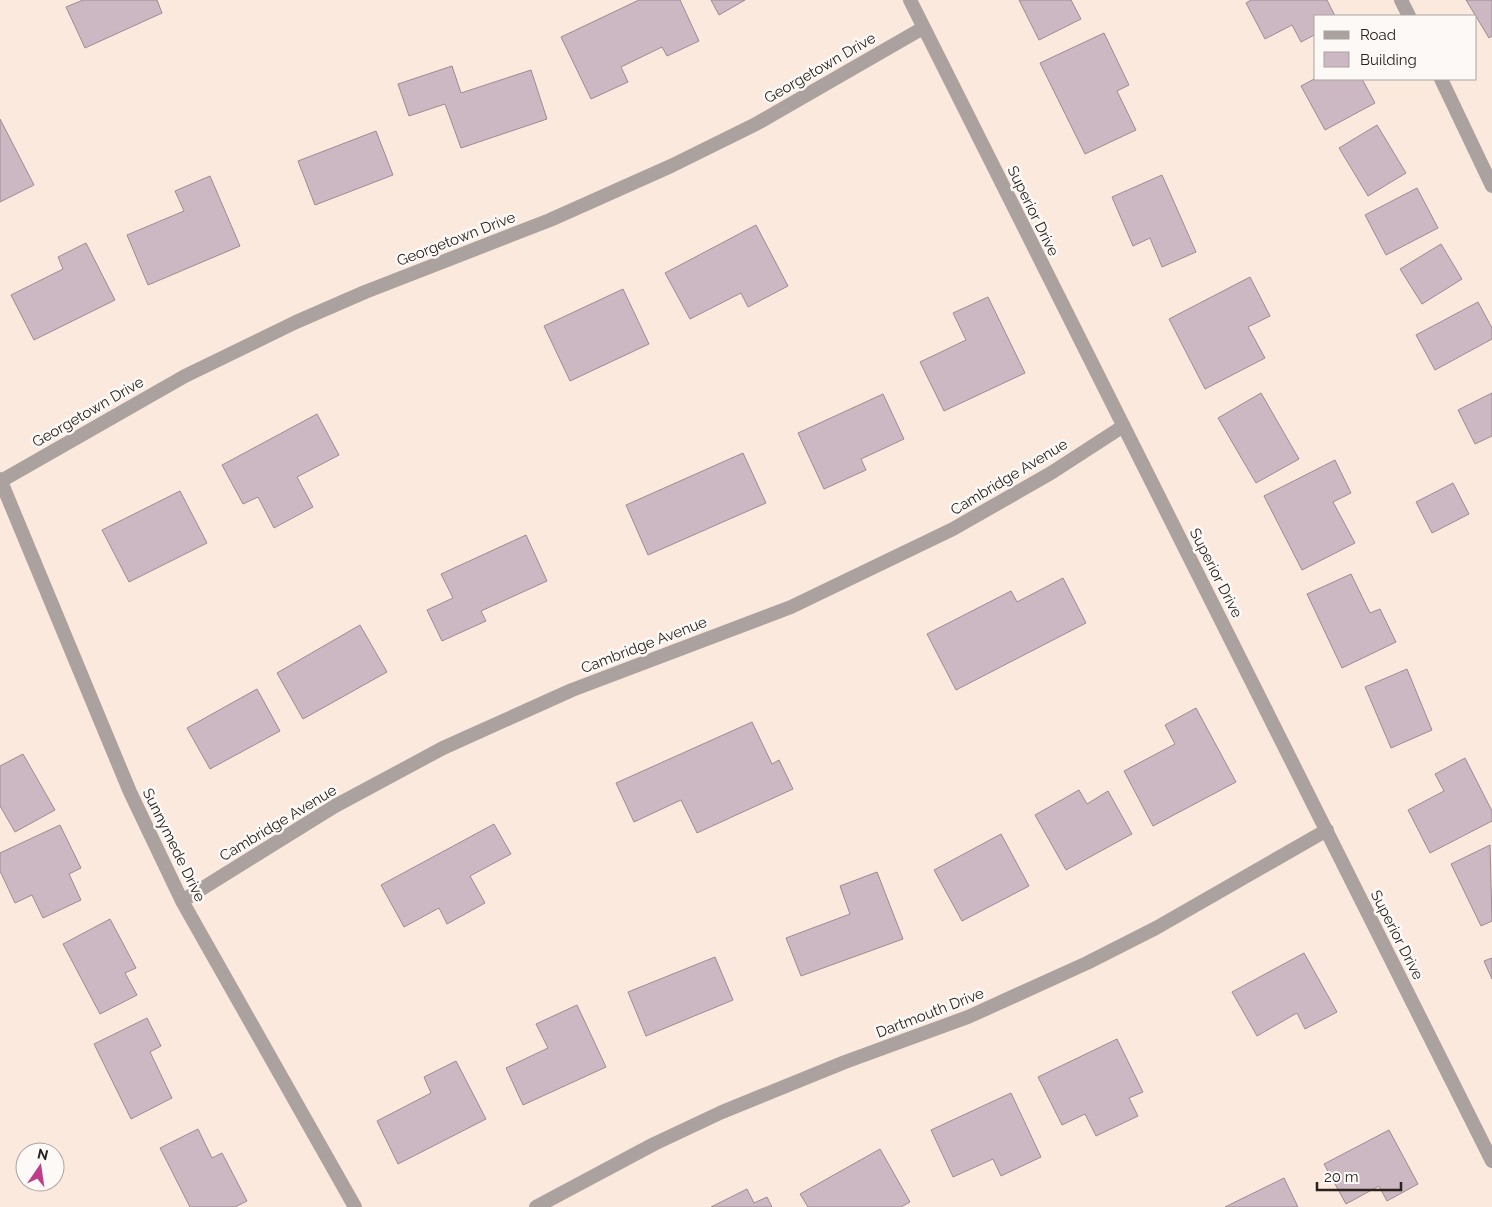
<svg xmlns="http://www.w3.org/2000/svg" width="1492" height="1207" viewBox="0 0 1492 1207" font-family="Raleway,sans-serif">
  <rect width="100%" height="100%" fill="#fce9dd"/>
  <!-- building -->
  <path fill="#ccb8c2" stroke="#9d8a93" d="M83,0H157L162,13L85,48L66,7Z
    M639,0H680L699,41L667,56L662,47L621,67L628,82L591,99L561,37Z
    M711,0H745L719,15Z
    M1019,0H1071L1081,19L1039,40Z
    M1251,0H1327L1335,16H1316V34L1301,42L1292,25L1265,39L1246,3Z
    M1466,0H1492V36L1489,38Z
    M1104,33L1129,85L1117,91L1136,130L1085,154L1040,63Z
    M452,66L461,93L531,70L547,119L461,148L445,104L409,116L398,84Z
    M1316,78L1362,79L1375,103L1325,130L1301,86Z
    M0,119L34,185L0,202Z
    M1377,125L1406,173L1368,196L1339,148Z
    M376,131L393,175L315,205L298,161Z
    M1162,175L1196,252L1162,267L1150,238L1133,246L1112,197Z
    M210,176L240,246L148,285L127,235L184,211L175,191Z
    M1417,188L1438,228L1386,255L1365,215Z
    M756,225L788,286L748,307L741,293L690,319L665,273Z
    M86,243L115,300L34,340L11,295L63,269L58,257Z
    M1441,244L1462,279L1422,304L1400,269Z
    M1250,277L1270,316L1248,327L1265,358L1205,389L1169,319Z
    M623,289L649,344L570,381L544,326Z
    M988,297L1025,373L944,411L920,362L966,340L953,313Z
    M1478,302L1492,328V339L1435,370L1416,335Z
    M1261,393L1299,459L1256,483L1218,418Z
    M1492,393V436L1475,444L1458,410Z
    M883,394L904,439L861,459L866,470L824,489L798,433Z
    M317,414L339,455L297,477L313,507L274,528L258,497L243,504L222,465Z
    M743,453L766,503L648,555L626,505Z
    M1335,460L1351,493L1333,502L1355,543L1302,570L1264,496Z
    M1453,483L1469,514L1432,533L1416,502Z
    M180,491L207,543L129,582L102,530Z
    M526,535L547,581L481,611L486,621L442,641L427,610L453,598L441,574Z
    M1351,574L1370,613L1380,609L1396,642L1342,668L1307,594Z
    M1063,578L1086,623L956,690L927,634L1011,591L1017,602Z
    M360,625L387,672L303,719L277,673Z
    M1407,669L1432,730L1391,748L1365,687Z
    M257,689L280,731L210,769L187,728Z
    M1196,708L1236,782L1153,826L1124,771L1175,744L1165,725Z
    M752,722L772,764L779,760L793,789L697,833L681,800L634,822L616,783Z
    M23,754L55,810L15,832L0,806V766Z
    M1465,758L1492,811V821L1430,853L1408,810L1444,791L1435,774Z
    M1079,790L1087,804L1108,791L1132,834L1066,870L1035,815Z
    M494,824L511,854L470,876L485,903L447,924L439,908L404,927L381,885Z
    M60,825L81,868L69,874L81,900L43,918L32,895L15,903L0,871V853Z
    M1001,834L1029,886L962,921L934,870Z
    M1490,845L1492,921L1481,926L1451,864Z
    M877,872L903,939L801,976L786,938L850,914L840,886Z
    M110,919L136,968L125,973L137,995L100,1014L63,944Z
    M1304,953L1337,1012L1305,1029L1297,1013L1257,1036L1232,992Z
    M715,957L733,1000L646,1036L628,992Z
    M1492,958V979L1484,961Z
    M577,1005L606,1067L523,1105L506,1068L548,1048L536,1024Z
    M147,1018L161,1046L150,1052L172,1098L131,1119L94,1044Z
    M1117,1039L1143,1092L1129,1098L1138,1116L1096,1136L1085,1114L1062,1125L1038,1077Z
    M456,1061L486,1119L398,1164L377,1121L431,1093L424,1077Z
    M1011,1093L1041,1157L1001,1176L993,1159L953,1177L931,1130Z
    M198,1129L212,1158L222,1153L247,1201L235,1207H190L160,1148Z
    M1389,1130L1418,1184L1387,1201L1379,1186L1346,1204L1324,1164Z
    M880,1149L910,1202L901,1207H808L800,1194Z
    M1284,1178L1298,1207H1225Z
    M747,1189L754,1203L767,1197L772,1207H711Z"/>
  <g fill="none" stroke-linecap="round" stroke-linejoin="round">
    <!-- minor -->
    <path stroke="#aba29f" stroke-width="14" d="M910,0L1492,1161
      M1401,0L1409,16
      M1441,79L1492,186
      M0,479L130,792L182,901L355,1207
      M1,481L185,376L296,322L365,292L550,220L671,166L756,124L923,28
      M182,901L335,806L443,748L572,690L791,607L953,529L1051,473L1122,427
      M536,1207L654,1144L722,1112L845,1062L968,1017L1087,963L1156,928L1327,830"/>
  </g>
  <g text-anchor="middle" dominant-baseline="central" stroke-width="5" stroke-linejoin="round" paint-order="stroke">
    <!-- street labels -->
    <g font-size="15" fill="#29231e" stroke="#fdf9f7">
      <text transform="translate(820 68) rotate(-30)">Georgetown Drive</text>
      <text transform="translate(1033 211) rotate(64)">Superior Drive</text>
      <text transform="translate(456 239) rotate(-21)">Georgetown Drive</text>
      <text transform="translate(88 412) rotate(-30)">Georgetown Drive</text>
      <text transform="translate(1009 477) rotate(-31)">Cambridge Avenue</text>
      <text transform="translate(1216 573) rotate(63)">Superior Drive</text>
      <text transform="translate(644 645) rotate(-21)">Cambridge Avenue</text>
      <text transform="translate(278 823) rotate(-31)">Cambridge Avenue</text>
      <text transform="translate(174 845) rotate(64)">Sunnymede Drive</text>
      <text transform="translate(1397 935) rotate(63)">Superior Drive</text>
      <text transform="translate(930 1013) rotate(-21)">Dartmouth Drive</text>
    </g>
  </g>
  <!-- legend -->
  <rect x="1314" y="15" width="162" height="65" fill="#fdf9f7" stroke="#a8a3a0"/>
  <rect x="1324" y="31" width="25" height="8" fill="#aba29f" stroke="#a8a3a0"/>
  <text x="1360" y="40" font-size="15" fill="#29231e">Road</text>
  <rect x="1324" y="52" width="25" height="15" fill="#ccb8c2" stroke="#a8a3a0"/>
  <text x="1360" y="65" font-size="15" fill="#29231e">Building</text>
  <!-- north arrow -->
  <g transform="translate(40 1167) rotate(13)"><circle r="24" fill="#fdf9f7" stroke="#a8a3a0"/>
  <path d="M0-4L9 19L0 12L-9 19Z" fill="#be3e89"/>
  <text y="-8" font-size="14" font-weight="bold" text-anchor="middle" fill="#29231e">N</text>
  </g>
  <!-- scale -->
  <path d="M1317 1182v8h84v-8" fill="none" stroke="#29231e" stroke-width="2.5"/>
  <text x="1324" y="1182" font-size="15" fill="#29231e" stroke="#fdf9f7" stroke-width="4" paint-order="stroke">20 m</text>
</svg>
